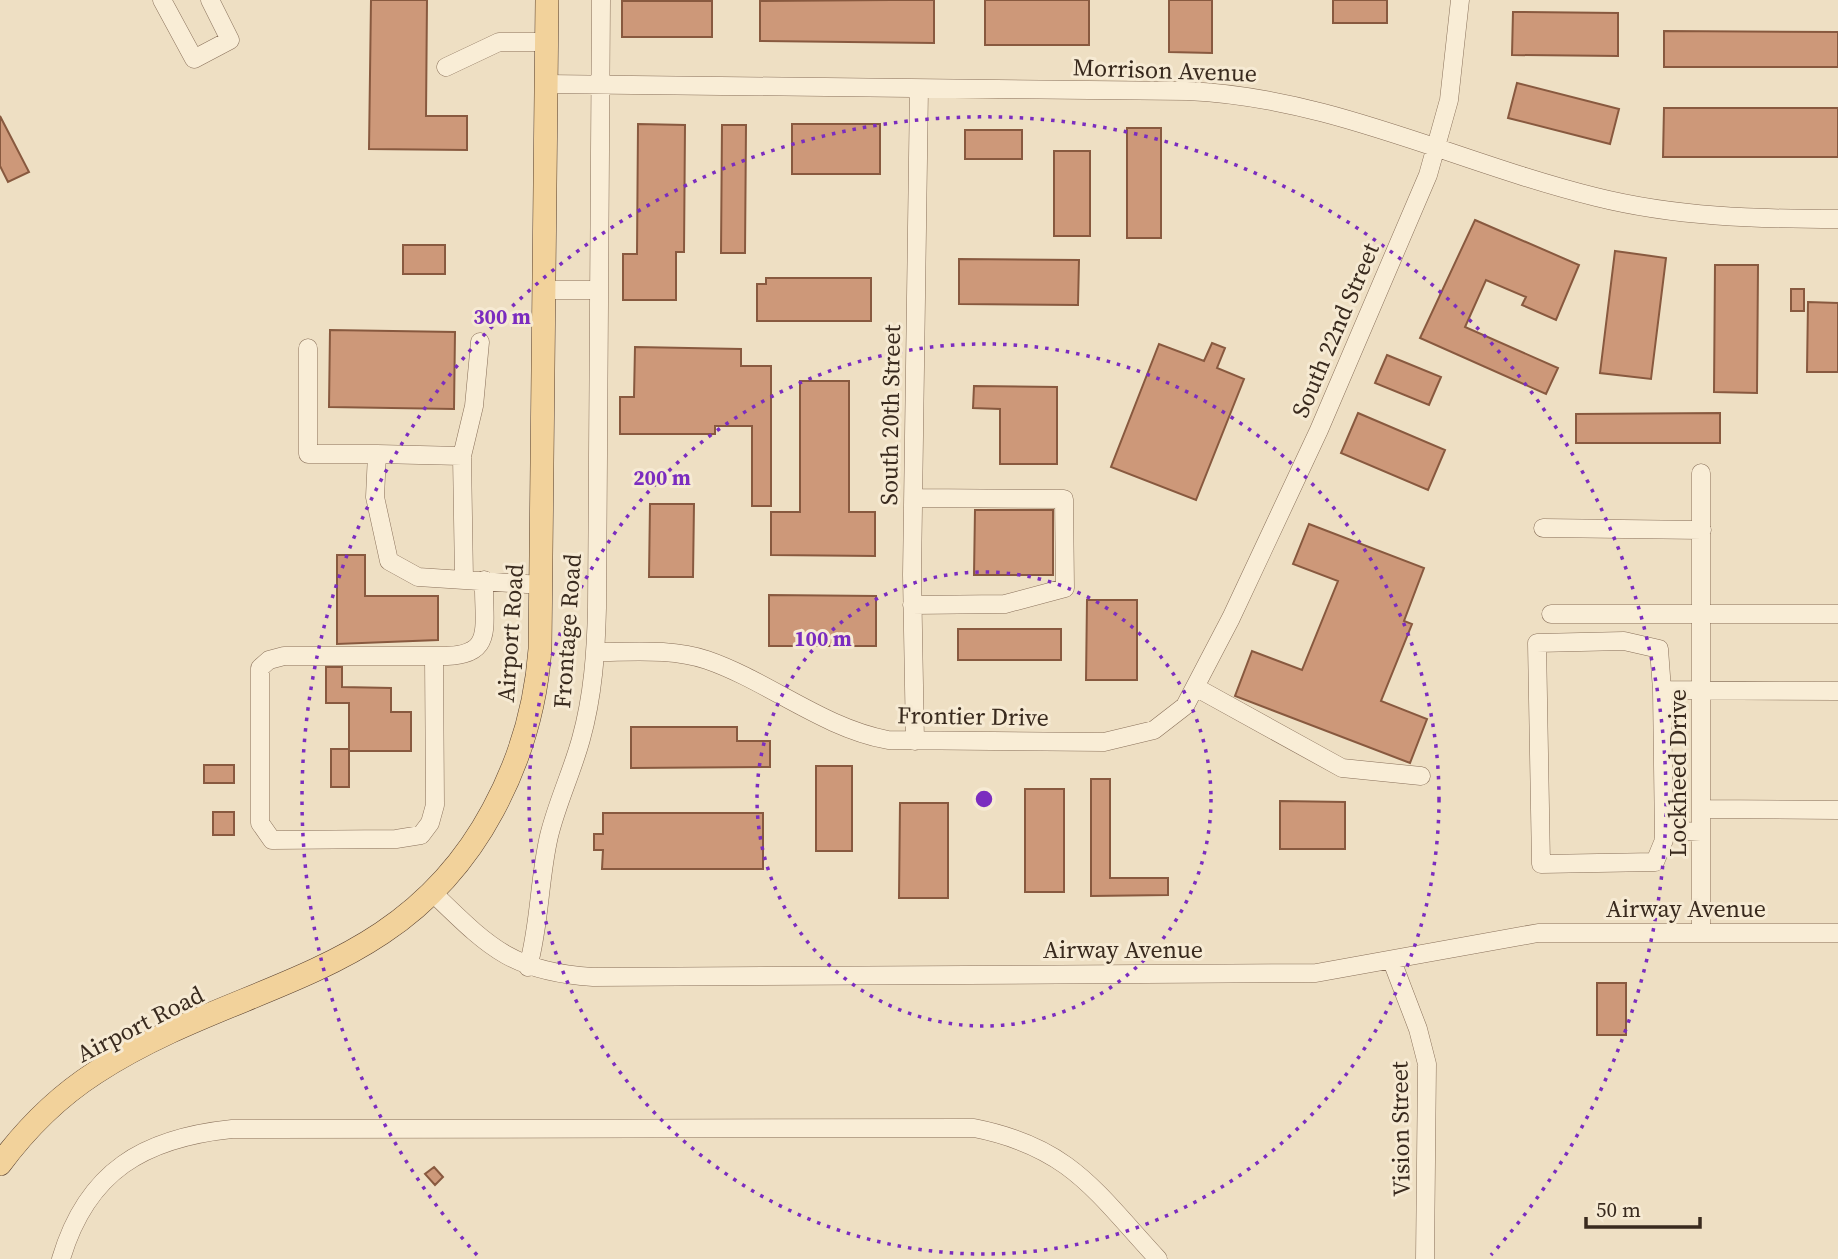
<svg xmlns="http://www.w3.org/2000/svg" width="1838" height="1259" viewBox="0 0 1838 1259" font-family="'Source Serif 4',serif">
  <rect width="100%" height="100%" fill="#eedfc3"/>
  <!-- building -->
  <path fill="#cd9879" stroke="#88593f" stroke-width="2" d="M371,0H427L426,116H467V150L369,149Z
    M891,0H934V43L760,41V1Z
    M985,0H1089V45H985Z
    M1169,0H1212V53L1169,52Z
    M1333,0H1387V23H1333Z
    M622,1H712V37H622Z
    M1513,12L1618,13V56L1512,55Z
    M1664,31L1838,32V67H1664Z
    M1517,83L1619,109L1610,144L1508,118Z
    M1664,108H1838V157H1663Z
    M0,116L29,172L8,182L0,166Z
    M638,124L685,125L684,252H676V300H623V254H637Z
    M792,124H880V174H792Z
    M722,125H746L745,253H721Z
    M1127,128H1161V238H1127Z
    M965,130H1022V159H965Z
    M1054,151H1090V236H1054Z
    M1475,220L1579,265L1556,320L1522,305L1526,297L1486,280L1465,327L1558,368L1546,394L1420,338Z
    M403,245H445V274H403Z
    M1615,251L1666,258L1651,379L1600,373Z
    M959,259L1079,260L1078,305L959,304Z
    M1715,265H1758L1757,393L1714,392Z
    M766,278H871V321H757V284H766Z
    M1791,289H1804V311H1791Z
    M1808,302L1838,303V372H1807Z
    M330,330L455,332L454,409L329,407Z
    M1212,343L1225,348L1217,368L1244,379L1196,500L1111,467L1159,344L1204,361Z
    M635,347L741,349V366H771V506H752V426H715V434H620V397H634Z
    M1387,355L1441,377L1429,405L1375,383Z
    M800,381H849V512H875V556L771,555V512H800Z
    M974,386L1057,387V464H1000V409L973,408Z
    M1358,413L1445,450L1428,490L1341,453Z
    M1720,413V443H1576V414Z
    M650,504H694L693,577H649Z
    M975,510H1053V575H974Z
    M1309,524L1424,568L1404,621L1412,624L1381,701L1427,719L1410,763L1235,696L1252,651L1302,670L1338,581L1293,564Z
    M337,555H365V596H438V640L337,644Z
    M769,595L876,596V646H769Z
    M1087,600H1137V680H1086Z
    M958,629H1061V660H958Z
    M326,667H342V687L391,688V712H411V751H349V787H331V749H349V703H326Z
    M631,727H737V741H770V767L631,768Z
    M204,765H234V783H204Z
    M816,766H852V851H816Z
    M1091,779H1110V878H1168V895L1091,896Z
    M1025,789H1064V892H1025Z
    M1280,801L1345,802V849H1280Z
    M900,803H948V898H899Z
    M213,812H234V835H213Z
    M603,813H763V869H602L603,850H594V834H603Z
    M1597,983H1626V1035H1597Z
    M434,1167L443,1177L435,1185L425,1174Z"/>
  <g fill="none" stroke-linecap="round" stroke-linejoin="round">
    <!-- minor casing -->
    <g stroke="#89705a" stroke-width="19">
      <path id="minor" d="M162,0L194,59L230,40L210,0
        M446,67L499,42H546
        M546,84L1187,91C1331,97 1458,163 1596,197C1676,217 1756,219 1838,219
        M544,290H599
        M308,348V454H377
        M462,456L474,406L480,342
        M1543,528L1702,530
        M464,579L462,456L377,454L375,497L389,561L418,577L541,585
        M912,605L1005,604L1065,588L1064,499L913,498
        M1551,614H1838
        M595,652C632,652 672,648 707,660C768,681 823,728 888,740L1104,742L1154,730L1185,706L1231,618L1319,430L1428,175L1449,100L1460,0
        M434,656L435,805L430,823L421,835L396,839L272,840L260,823V668L269,660L284,656H434C497,658 483,631 484,580
        M1197,688L1342,768L1421,776
        M1662,690L1664,840L1655,862L1541,864L1537,643L1624,641L1659,649L1662,690L1838,691
        M915,741L912,575L919,89
        M1701,809L1838,810
        M1664,830L1701,832
        M432,892C488,946 511,972 593,977L1316,973L1538,933H1838
        M1701,932V473
        M1392,961L1418,1029L1427,1064L1425,1259
        M528,967C540,924 539,879 549,836C557,803 572,772 581,739C593,696 596,652 597,608L601,0
        M61,1259C87,1171 144,1138 232,1129L974,1128C1070,1147 1095,1191 1158,1259"/>
    </g>
    <!-- major casing -->
    <g stroke="#573f2e" stroke-width="24">
      <path id="major" d="M0,1164C26,1129 58,1097 95,1073C239,979 401,982 493,810C520,760 536,705 540,649L547,0"/>
    </g>
    <!-- minor -->
    <use href="#minor" stroke="#f9edd6" stroke-width="18"/>
    <!-- major -->
    <use href="#major" stroke="#f2d29b" stroke-width="23"/>
  </g>
  <!-- distance rings -->
  <g fill="none" stroke="#7b2cbf" stroke-width="3.5" stroke-dasharray="3.5 7">
    <circle cx="984" cy="799" r="227"/>
    <circle cx="984" cy="799" r="455"/>
    <path d="M477 1255A682 682 0 1 1 1491 1255"/>
  </g>
  <g text-anchor="middle" dominant-baseline="central" stroke-width="6" stroke-linejoin="round" paint-order="stroke">
    <!-- street labels -->
    <g font-size="24" fill="#392a1e" stroke="#f6ead3">
      <text transform="translate(1165 70) rotate(2)">Morrison Avenue</text>
      <text transform="translate(1335 330) rotate(-67)">South 22nd Street</text>
      <text transform="translate(890 415) rotate(-89)">South 20th Street</text>
      <text transform="translate(567 631) rotate(-86)">Frontage Road</text>
      <text transform="translate(510 633) rotate(-86)">Airport Road</text>
      <text transform="translate(973 716) rotate(1)">Frontier Drive</text>
      <text transform="translate(1677 773) rotate(-90)">Lockheed Drive</text>
      <text x="1686" y="908">Airway Avenue</text>
      <text x="1123" y="949">Airway Avenue</text>
      <text transform="translate(140 1024) rotate(-27)">Airport Road</text>
      <text transform="translate(1400 1129) rotate(-91)">Vision Street</text>
    </g>
  </g>
  <circle cx="984" cy="799" r="10" fill="#7b2cbf" stroke="#f6ead3" stroke-width="3.5"/>
  <g font-size="21" text-anchor="middle" font-weight="bold" fill="#7b2cbf" stroke="#f6ead3" stroke-width="6" stroke-linejoin="round" paint-order="stroke">
    <text x="502" y="324">300 m</text>
    <text x="662" y="485">200 m</text>
    <text x="823" y="646">100 m</text>
  </g>
  <!-- scale -->
  <path d="M1586 1217v10h114v-10" fill="none" stroke="#392a1e" stroke-width="3.5"/>
  <text x="1596" y="1217" font-size="21" fill="#392a1e" stroke="#f6ead3" stroke-width="5" paint-order="stroke">50 m</text>
</svg>
